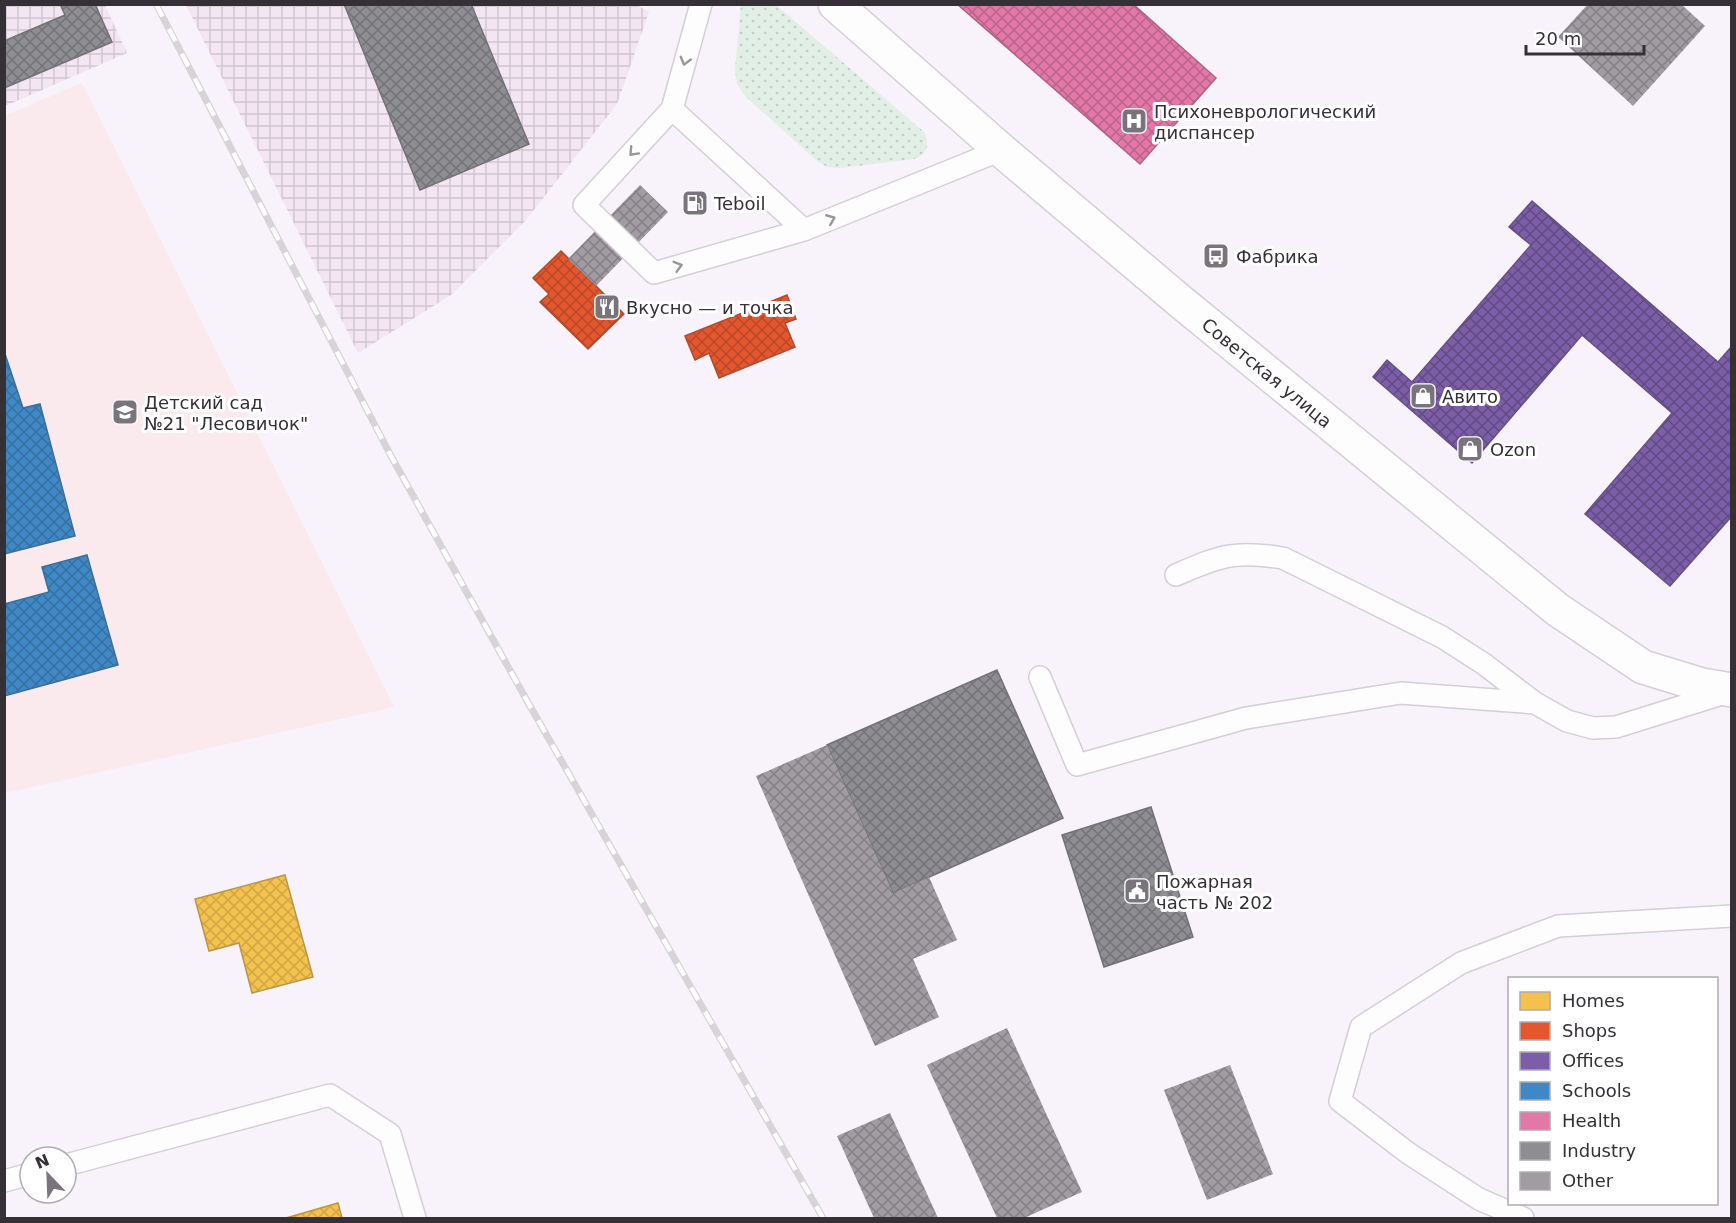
<svg xmlns="http://www.w3.org/2000/svg" width="1736" height="1223" viewBox="0 0 1736 1223" font-family="'DejaVu Sans',sans-serif">
  <defs>
    <pattern id="industrial-grid" width="8" height="8" patternUnits="userSpaceOnUse" patternTransform="scale(1.5)"><rect width="8" height="8" fill="#f3e5f1"/><path d="M0 4h8M4 0v8" fill="none" stroke="#d1c5cf"/></pattern>
    <pattern id="grass-dots" width="8" height="8" patternUnits="userSpaceOnUse" patternTransform="scale(1.5)"><rect width="8" height="8" fill="#e1efe6"/><path d="M2 2h.1M6 6h.1" fill="none" stroke="#c2cdc6" stroke-width="1.8" stroke-linecap="round"/></pattern>
    <pattern id="homes-cross-hatch" width="8" height="8" patternUnits="userSpaceOnUse" patternTransform="scale(1.5)"><rect width="8" height="8" fill="#f2c14e"/><path d="M0 0l8 8M0 8l8-8" fill="none" stroke="#d0a645"/></pattern>
    <pattern id="shops-cross-hatch" width="8" height="8" patternUnits="userSpaceOnUse" patternTransform="scale(1.5)"><rect width="8" height="8" fill="#e4572e"/><path d="M0 0l8 8M0 8l8-8" fill="none" stroke="#ba4828"/></pattern>
    <pattern id="offices-cross-hatch" width="8" height="8" patternUnits="userSpaceOnUse" patternTransform="scale(1.5)"><rect width="8" height="8" fill="#7b5ea7"/><path d="M0 0l8 8M0 8l8-8" fill="none" stroke="#604a81"/></pattern>
    <pattern id="schools-cross-hatch" width="8" height="8" patternUnits="userSpaceOnUse" patternTransform="scale(1.5)"><rect width="8" height="8" fill="#3f88c5"/><path d="M0 0l8 8M0 8l8-8" fill="none" stroke="#3670a1"/></pattern>
    <pattern id="health-cross-hatch" width="8" height="8" patternUnits="userSpaceOnUse" patternTransform="scale(1.5)"><rect width="8" height="8" fill="#e377a8"/><path d="M0 0l8 8M0 8l8-8" fill="none" stroke="#b9628a"/></pattern>
    <pattern id="industry-cross-hatch" width="8" height="8" patternUnits="userSpaceOnUse" patternTransform="scale(1.5)"><rect width="8" height="8" fill="#8d8d92"/><path d="M0 0l8 8M0 8l8-8" fill="none" stroke="#747478"/></pattern>
    <pattern id="building-cross-hatch" width="8" height="8" patternUnits="userSpaceOnUse" patternTransform="scale(1.5)"><rect width="8" height="8" fill="#a19ca2"/><path d="M0 0l8 8M0 8l8-8" fill="none" stroke="#848085"/></pattern>
  </defs>
  <rect width="100%" height="100%" fill="#f8f2fa"/>
  <!-- industrial -->
  <path fill="url(#industrial-grid)" d="M635,4L649,12L617,104L526,220L451,295L358,353L186,5Z
    M5,5H105L127,53L5,106Z"/>
  <!-- education -->
  <path fill="#fae9ed" d="M82,83L394,707L5,793L4,116Z"/>
  <!-- grass -->
  <path fill="url(#grass-dots)" d="M741,5H776L923,131C931,144 927,154 914,159L841,168L827,167L816,160L745,96L737,84L735,70Z"/>
  <!-- homes -->
  <path fill="url(#homes-cross-hatch)" stroke="#b99647" stroke-width="1.5" d="M285,875L313,977L252,993L239,943L209,951L195,899Z
    M338,1203L342,1218H286Z"/>
  <!-- shops -->
  <path fill="url(#shops-cross-hatch)" stroke="#af4b30" stroke-width="1.5" d="M561,251L624,314L588,349L540,302L549,294L533,278Z
    M787,295L796,319L785,323L795,347L719,378L709,353L695,360L685,336Z"/>
  <!-- offices -->
  <path fill="url(#offices-cross-hatch)" stroke="#665085" stroke-width="1.5" d="M1532,201L1718,362L1732,346V516L1670,586L1585,514L1672,413L1582,335L1472,463L1373,377L1387,360L1412,382L1531,245L1509,227Z"/>
  <!-- schools -->
  <path fill="url(#schools-cross-hatch)" stroke="#3c6e9a" stroke-width="1.5" d="M4,351L23,408L40,404L75,536L4,554Z
    M87,555L118,665L4,696V604L49,592L42,567Z"/>
  <!-- health -->
  <path fill="url(#health-cross-hatch)" stroke="#ae6286" stroke-width="1.5" d="M957,4H1133L1216,78L1140,164Z"/>
  <!-- industry -->
  <path fill="url(#industry-cross-hatch)" stroke="#727176" stroke-width="1.5" d="M60,4H95L112,42L4,88V41L65,15Z
    M344,4H471L529,144L420,190Z
    M997,670L1063,818L893,893L827,745Z
    M1151,807L1193,937L1104,967L1062,835Z"/>
  <!-- building -->
  <path fill="url(#building-cross-hatch)" d="M1588,4H1681L1705,26L1633,106L1558,37Z
    M640,185L668,212L596,286L568,259Z
    M827,745L893,893L929,877L957,940L913,959L939,1017L875,1046L756,776Z
    M1007,1028L1082,1192L1024,1218H997L927,1065Z
    M1230,1065L1273,1174L1207,1200L1164,1090Z
    M890,1113L938,1218H874L837,1136Z"/>
  <g fill="none" stroke-linecap="round" stroke-linejoin="round">
    <!-- lane casing -->
    <g stroke="#d3cfd5" stroke-width="24">
      <path id="lane" d="M701,4L672,109L804,230L1001,150
        M672,109L584,205L654,273L804,230
        M1176,575C1219,556 1235,550 1283,558L1442,637L1484,664L1535,703L1567,721L1593,728L1616,727L1725,693
        M1040,677L1077,765L1246,718L1401,693L1535,703
        M66,1165L330,1095L390,1134L415,1218
        M4,1181L30,1174
        M1523,1218L1479,1199L1408,1153L1340,1101L1361,1027L1461,963L1558,926L1732,916"/>
    </g>
    <!-- primary casing -->
    <g stroke="#d3cfd5" stroke-width="36">
      <g id="primary">
        <path id="s1" d="M835,4L1001,150L1181,302L1558,610L1643,667L1702,685L1732,690"/>
      </g>
    </g>
    <!-- lane -->
    <use href="#lane" stroke="#fefdfe" stroke-width="21"/>
    <!-- primary -->
    <use href="#primary" stroke="#fefdfe" stroke-width="33"/>
    <!-- rail casing -->
    <g stroke="#d6d4d7" stroke-width="7">
      <path id="rail" d="M156,4L391,456L526,699L823,1218"/>
    </g>
    <!-- rail -->
    <use href="#rail" stroke="#fff" stroke-width="4.5" stroke-dasharray="14" stroke-linecap="butt"/>
  </g>
  <!-- one-way arrows -->
  <defs><path id="oneway-chevron" d="M-2-3.5L2.5 0L-2 3.5" fill="none" stroke-width="1.6" stroke-linecap="round" stroke-linejoin="round" transform="scale(1.5)"/></defs>
  <g stroke="#99969a">
    <use href="#oneway-chevron" transform="translate(685 61) rotate(105)"/>
    <use href="#oneway-chevron" transform="translate(633 152) rotate(133)"/>
    <use href="#oneway-chevron" transform="translate(831 219) rotate(-22)"/>
    <use href="#oneway-chevron" transform="translate(678 266) rotate(-16)"/>
  </g>
  <!-- icons -->
  <defs>
    <g id="hospital-square" transform="scale(1.35)"><rect x="-9" y="-9" width="18" height="18" rx="4" fill="#79747b" stroke="#fff"/><path d="M-5-5h3v3.5h4V-5h3V5h-3V1.5h-4V5h-3Z" fill="#fff"/></g>
    <g id="fuel-square" transform="scale(1.35)"><rect x="-9" y="-9" width="18" height="18" rx="4" fill="#79747b" stroke="#fff"/><path d="M-5.5-6h7V0h2V4h1.3V-2.5L3-4.5l.8-.8L6-3V5H2.5V1h-1V6h-7ZM-4.2-4.7v3.2H.2V-4.7Z" fill="#fff"/></g>
    <g id="bus-square" transform="scale(1.35)"><rect x="-9" y="-9" width="18" height="18" rx="4" fill="#79747b" stroke="#fff"/><path d="M-5-6H5V4H4V6H2V4H-2V6H-4V4H-5ZM-3.5-4V0h7V-4ZM-3.5 1.2v1.5H-2V1.2ZM2 1.2v1.5H3.5V1.2Z" fill="#fff"/></g>
    <g id="restaurant-square" transform="scale(1.35)"><rect x="-9" y="-9" width="18" height="18" rx="4" fill="#79747b" stroke="#fff"/><path d="M-5-6h1v4h1v-4h1v4h1v-4h1v5L-1.5 .5V6h-2V.5L-5-1ZM5-6V6H3V1.5H1.5Q1.5-4 5-6Z" fill="#fff"/></g>
    <g id="shop-square" transform="scale(1.35)"><rect x="-9" y="-9" width="18" height="18" rx="4" fill="#79747b" stroke="#fff"/><path d="M-5-2.5h2.3a2.7 3.5 0 0 1 5.4 0H5L5.5 6h-11ZM-1.5-2.5h3a1.5 2.3 0 0 0-3 0Z" fill="#fff"/></g>
    <g id="school-square" transform="scale(1.35)"><rect x="-9" y="-9" width="18" height="18" rx="4" fill="#79747b" stroke="#fff"/><path d="M0-5L7-2L0 1L-7-2ZM-4 1L0 2.5L4 1V4Q0 6-4 4Z" fill="#fff"/></g>
    <g id="civic-square" transform="scale(1.35)"><rect x="-9" y="-9" width="18" height="18" rx="4" fill="#79747b" stroke="#fff"/><path d="M-.6-6.5H3V-4.5H.6V-3L4-1V1h2V6H-6V1h2V-1L-.6-3ZM-1.2 2.5V6h2.4V2.5Z" fill="#fff"/></g>
  </defs>
  <g fill-rule="evenodd">
    <use href="#hospital-square" x="1134" y="121"/>
    <use href="#fuel-square" x="695" y="203"/>
    <use href="#bus-square" x="1216" y="256"/>
    <use href="#restaurant-square" x="607" y="307"/>
    <use href="#shop-square" x="1423" y="396"/>
    <use href="#school-square" x="125" y="412"/>
    <use href="#shop-square" x="1470" y="449"/>
    <use href="#civic-square" x="1137" y="891"/>
  </g>
  <g text-anchor="middle" dominant-baseline="central" stroke-width="6" stroke-linejoin="round" paint-order="stroke">
    <!-- poi labels -->
    <g font-size="18" fill="#343036" stroke="#fff" text-anchor="start">
      <text x="1154" y="111">Психоневрологический<tspan x="1154" dy="21">диспансер</tspan></text>
      <text x="714" y="203">Teboil</text>
      <text x="1236" y="256">Фабрика</text>
      <text x="626" y="307">Вкусно — и точка</text>
      <text x="1442" y="396">Авито</text>
      <text x="144" y="402">Детский сад<tspan x="144" dy="21">№21 "Лесовичок"</tspan></text>
      <text x="1490" y="449">Ozon</text>
      <text x="1156" y="881">Пожарная<tspan x="1156" dy="21">часть № 202</tspan></text>
    </g>
    <!-- street labels -->
    <g font-size="18" fill="#343036" stroke="#fff">
      <text stroke="none"><textPath href="#s1" startOffset="568">Советская улица</textPath></text>
    </g>
  </g>
  <!-- border -->
  <rect width="1736" height="1223" fill="none" stroke="#343036" stroke-width="12"/>
  <!-- legend -->
  <rect x="1508" y="977" width="210" height="228" fill="#ffffff" stroke="#aeacaf" stroke-width="1.5"/>
  <rect x="1520" y="992" width="30" height="18" fill="#f2c14e" stroke="#aeacaf" stroke-width="1.5"/>
  <text x="1562" y="1007" font-size="18" fill="#343036">Homes</text>
  <rect x="1520" y="1022" width="30" height="18" fill="#e4572e" stroke="#aeacaf" stroke-width="1.5"/>
  <text x="1562" y="1037" font-size="18" fill="#343036">Shops</text>
  <rect x="1520" y="1052" width="30" height="18" fill="#7b5ea7" stroke="#aeacaf" stroke-width="1.5"/>
  <text x="1562" y="1067" font-size="18" fill="#343036">Offices</text>
  <rect x="1520" y="1082" width="30" height="18" fill="#3f88c5" stroke="#aeacaf" stroke-width="1.5"/>
  <text x="1562" y="1097" font-size="18" fill="#343036">Schools</text>
  <rect x="1520" y="1112" width="30" height="18" fill="#e377a8" stroke="#aeacaf" stroke-width="1.5"/>
  <text x="1562" y="1127" font-size="18" fill="#343036">Health</text>
  <rect x="1520" y="1142" width="30" height="18" fill="#8d8d92" stroke="#aeacaf" stroke-width="1.5"/>
  <text x="1562" y="1157" font-size="18" fill="#343036">Industry</text>
  <rect x="1520" y="1172" width="30" height="18" fill="#a19ca2" stroke="#aeacaf" stroke-width="1.5"/>
  <text x="1562" y="1187" font-size="18" fill="#343036">Other</text>
  <!-- north arrow -->
  <g transform="translate(48 1175) rotate(337)"><circle r="28" fill="#ffffff" stroke="#aeacaf" stroke-width="1.5"/>
  <path d="M0-4.5L10 22L0 15L-10 22Z" fill="#79747b"/>
  <text y="-9" font-size="16" font-weight="bold" text-anchor="middle" fill="#343036">N</text>
  </g>
  <!-- scale -->
  <path d="M1526 45v9h118v-9" fill="none" stroke="#343036" stroke-width="3"/>
  <text x="1535" y="45" font-size="18" fill="#343036" stroke="#ffffff" stroke-width="4.5" paint-order="stroke">20 m</text>
</svg>
